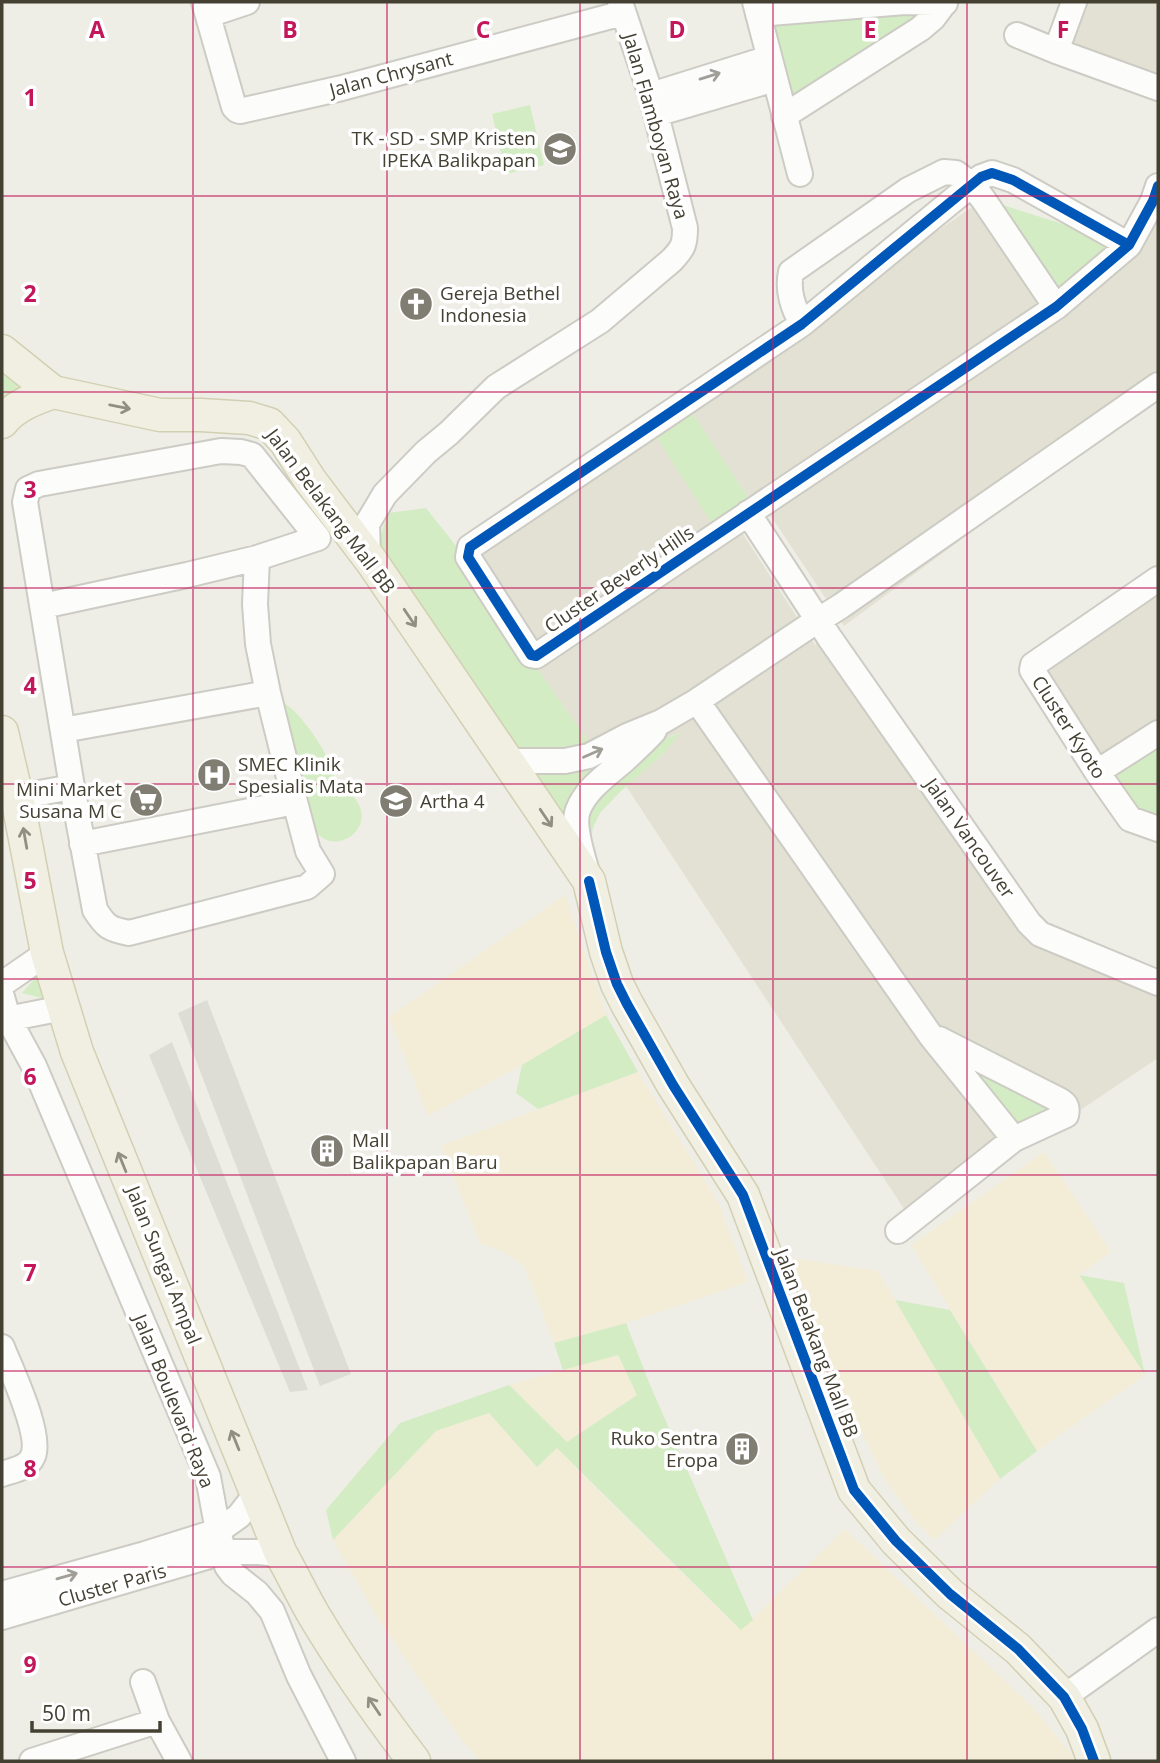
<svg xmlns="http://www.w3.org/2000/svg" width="1160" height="1763" viewBox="0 0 1160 1763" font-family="'Open Sans',sans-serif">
  <rect width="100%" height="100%" fill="#eeeee6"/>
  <!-- residential -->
  <path fill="#e3e1d3" d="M1074,2H1158V88L1056,51Z
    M1158,186V394L844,626L763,504L755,508L686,403L984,199L1055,306L1129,245Z
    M650,427L718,532L735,522L815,645L829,637L1037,941L1158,985V1058L1073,1115L932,1037L1014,1155L912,1221L626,786L662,755L680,733L657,741L605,766L531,659L464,556Z
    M1158,583V733L1097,772L1033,670Z"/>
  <!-- commercial -->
  <path fill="#f3edd7" d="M565,895L606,1015L522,1065L428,1116L389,1017Z
    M638,1072L719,1204L748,1282L626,1323L554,1343L524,1266L502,1251L480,1243L441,1146Z
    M1044,1152L1111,1252L1079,1275L1145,1375L1037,1451L911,1245Z
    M791,1258L878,1271L1000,1479L934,1540L916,1522L884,1478L841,1389L813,1312Z
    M618,1354L637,1395L567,1442L509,1385Z
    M489,1413L537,1467L557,1448L654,1546L741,1630L845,1529L1033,1708L1072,1755L1075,1761H481L461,1739L380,1622L333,1540L436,1431Z"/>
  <!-- green -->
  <path fill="#d4ecc4" d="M927,10L791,100L770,22Z
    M530,105L544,165L506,174L492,114Z
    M984,199L1129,245L1056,307Z
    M2,356L47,392L2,419Z
    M686,403L755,508L718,533L650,427Z
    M426,508L464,556L531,659L605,766L657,741L681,733L662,755L621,791L600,813L593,828L587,858L372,562L388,513Z
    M285,704C300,711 335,762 334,778C342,787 356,796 360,807C369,831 339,852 320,836C304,824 316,804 303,791L279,709Z
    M1158,733V829L1097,772Z
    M46,966L57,1002L22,993Z
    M606,1015L638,1072L538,1109L516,1093L522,1065Z
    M931,1036L1073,1115L1014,1155Z
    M1079,1275L1124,1283L1145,1375Z
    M895,1300L950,1310L1037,1451L1000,1479Z
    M626,1323L650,1385L753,1620L741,1630L557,1448L537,1467L489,1413L436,1431L333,1540L326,1510L400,1423L509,1385L567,1442L637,1395L618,1355L563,1370L554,1343Z"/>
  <!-- parking -->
  <path fill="#ddddd6" d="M207,1000L351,1374L320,1386L178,1013Z
    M172,1042L308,1390L290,1392L149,1055Z"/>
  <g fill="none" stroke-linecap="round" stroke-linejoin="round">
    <!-- minor casing -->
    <g stroke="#cccbc4" stroke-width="28">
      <path id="minor" d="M204,2L234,107L237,110L240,111L342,88L623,13
        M755,2L800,174
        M758,14L905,2L945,3
        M208,15L247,2
        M1017,35L1056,51L1158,88
        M1056,51L1074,2
        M651,95L769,58
        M656,114L775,79
        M784,116L920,29L933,18L945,2
        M1129,245L1013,180L992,173L981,177L802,324L470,547L468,557L531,655L536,656L1056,307L1129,245L1153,201L1158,186
        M802,324C793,307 787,291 791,272L908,190L944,172L956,173L972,185L983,199L1056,307
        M748,513L829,637L1029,923L1040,934L1158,983
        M368,556L367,524L385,494L426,452L449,433L496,387L600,321L672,260C683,248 685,245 685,228L651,95L620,2
        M1158,579L1033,665L1032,670L1097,772L1130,819L1158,829
        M43,606L187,575L257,558L318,538L252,455L241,452L221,451L39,484L28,489L25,502L72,787L95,910C106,927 109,929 129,933L307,887L322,874L308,851L295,802L268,693L258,644L255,604L257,558
        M697,701L931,1036L1014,1139
        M63,730L268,693
        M508,761H565L589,756L627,736L661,722L697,701L806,628L841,606L1158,385
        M1097,772L1158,733
        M17,797L72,787
        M82,844L295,802
        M586,869C582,853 572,825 578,810C586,789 607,775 622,762C633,752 644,742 654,731
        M2,984L47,953
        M2,997L8,1018L34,1066L208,1477L218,1531L227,1566L233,1574L257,1593L272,1611L299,1676L343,1761
        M2,1020L63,1008
        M898,1231L1014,1139L1066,1115C1068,1107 1066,1104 1059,1100L939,1039
        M2,1347C11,1370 42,1434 33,1456C28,1468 14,1470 2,1474
        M2,1594L145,1554L218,1531L239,1516L257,1493
        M2,1617L223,1552H258L281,1554
        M143,1682L157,1721L179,1761
        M1064,1697L1158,1630
        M32,1761L157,1721"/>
    </g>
    <!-- major casing -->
    <g stroke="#d2cfb2" stroke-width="35">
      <path id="major" d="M2,351L53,392L160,415H201L249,418L269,424L285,441L310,480L372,562L589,881L606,952L617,984L627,1004L673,1085L743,1195L854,1490L896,1541L950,1594L1018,1649L1064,1697L1082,1729L1094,1761
        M2,422C14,406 34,399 53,392
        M2,732L17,797L47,953L77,1052L281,1554C293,1575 303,1597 315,1617C345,1667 379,1715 414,1761"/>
    </g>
    <!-- minor -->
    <use href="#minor" stroke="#fcfcfb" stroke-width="24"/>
    <!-- major -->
    <use href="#major" stroke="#f0efe2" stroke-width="32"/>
    <!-- cycleway casing -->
    <g stroke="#fff" stroke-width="15">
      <path id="cycleway" d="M1129,245L1013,180L992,173L981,177L802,324L470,547L468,557L531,655L536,656L1056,307L1129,245L1153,201L1158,186
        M589,881L606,952L617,984L627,1004L673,1085L743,1195L854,1490L896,1541L950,1594L1018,1649L1064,1697L1082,1729L1094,1761"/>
    </g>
    <!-- cycleway -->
    <use href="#cycleway" stroke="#0057b8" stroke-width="10"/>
  </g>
  <!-- one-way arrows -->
  <defs><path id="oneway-shaft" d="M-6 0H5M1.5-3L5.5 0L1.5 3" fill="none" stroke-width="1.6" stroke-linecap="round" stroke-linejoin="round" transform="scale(1.75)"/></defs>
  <g stroke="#a09e97">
    <use href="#oneway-shaft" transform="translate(710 76) rotate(-17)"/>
    <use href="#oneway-shaft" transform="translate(593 753) rotate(-24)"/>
    <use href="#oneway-shaft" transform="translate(67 1576) rotate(-16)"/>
  </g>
  <g stroke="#918f82">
    <use href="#oneway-shaft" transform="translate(120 407) rotate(11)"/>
    <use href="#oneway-shaft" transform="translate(410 618) rotate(56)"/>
    <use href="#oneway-shaft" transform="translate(546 818) rotate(56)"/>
    <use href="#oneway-shaft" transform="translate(25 838) rotate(-100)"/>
    <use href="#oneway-shaft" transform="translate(122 1162) rotate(-112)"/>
    <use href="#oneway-shaft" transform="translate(235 1440) rotate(-112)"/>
    <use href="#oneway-shaft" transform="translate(374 1706) rotate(-124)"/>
  </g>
  <!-- grid -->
  <path fill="none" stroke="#c2185b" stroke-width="2" stroke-opacity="0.55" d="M193,2V1761M387,2V1761M580,2V1761M773,2V1761M967,2V1761M2,196H1158M2,392H1158M2,588H1158M2,784H1158M2,979H1158M2,1175H1158M2,1371H1158M2,1567H1158"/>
  <!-- icons -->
  <defs>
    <g id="school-disc" transform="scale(1.75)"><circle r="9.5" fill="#807e72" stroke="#fff"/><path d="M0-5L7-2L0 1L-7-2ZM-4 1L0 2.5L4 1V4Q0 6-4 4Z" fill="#fff"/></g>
    <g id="church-disc" transform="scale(1.75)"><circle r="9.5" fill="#807e72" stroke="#fff"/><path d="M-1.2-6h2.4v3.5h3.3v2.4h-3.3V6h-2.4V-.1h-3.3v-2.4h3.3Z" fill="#fff"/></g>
    <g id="hospital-disc" transform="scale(1.75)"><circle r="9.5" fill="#807e72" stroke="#fff"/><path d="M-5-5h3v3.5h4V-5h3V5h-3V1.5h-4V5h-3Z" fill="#fff"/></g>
    <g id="supermarket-disc" transform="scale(1.75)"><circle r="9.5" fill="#807e72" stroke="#fff"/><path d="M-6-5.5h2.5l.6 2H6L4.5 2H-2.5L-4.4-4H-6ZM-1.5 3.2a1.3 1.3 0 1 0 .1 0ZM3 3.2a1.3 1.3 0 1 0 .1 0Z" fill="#fff"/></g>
    <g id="building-disc" transform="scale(1.75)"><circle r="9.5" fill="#807e72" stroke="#fff"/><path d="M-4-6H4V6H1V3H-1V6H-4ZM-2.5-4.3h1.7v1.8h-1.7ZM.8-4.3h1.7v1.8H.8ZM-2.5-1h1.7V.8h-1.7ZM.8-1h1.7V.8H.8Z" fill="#fff"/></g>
  </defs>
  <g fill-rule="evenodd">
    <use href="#school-disc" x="560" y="149"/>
    <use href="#church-disc" x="416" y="304"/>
    <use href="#hospital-disc" x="214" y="775"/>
    <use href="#supermarket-disc" x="146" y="800"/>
    <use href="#school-disc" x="396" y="801"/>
    <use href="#building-disc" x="327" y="1151"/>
    <use href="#building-disc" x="742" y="1449"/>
  </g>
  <g text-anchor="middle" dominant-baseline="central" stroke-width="7" stroke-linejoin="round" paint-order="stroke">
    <!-- street labels -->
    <g font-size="19" fill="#444133" stroke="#fff">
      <text transform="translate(391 74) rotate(-15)">Jalan Chrysant</text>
      <text transform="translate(656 126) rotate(74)">Jalan Flamboyan Raya</text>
      <text transform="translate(331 511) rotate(53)">Jalan Belakang Mall BB</text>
      <text transform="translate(619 579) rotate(-34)">Cluster Beverly Hills</text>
      <text transform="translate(1069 727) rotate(57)">Cluster Kyoto</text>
      <text transform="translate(970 838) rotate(55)">Jalan Vancouver</text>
      <text transform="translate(164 1265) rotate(68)">Jalan Sungai Ampal</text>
      <text transform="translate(817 1343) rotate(69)">Jalan Belakang Mall BB</text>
      <text transform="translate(174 1401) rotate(68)">Jalan Boulevard Raya</text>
      <text transform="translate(112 1585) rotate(-16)">Cluster Paris</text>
    </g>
    <!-- poi labels -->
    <g font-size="19" fill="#444133" stroke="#fff" text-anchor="start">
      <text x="536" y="138" text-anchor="end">TK - SD - SMP Kristen<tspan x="536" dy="22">IPEKA Balikpapan</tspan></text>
      <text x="440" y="293">Gereja Bethel<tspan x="440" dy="22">Indonesia</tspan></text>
      <text x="238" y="764">SMEC Klinik<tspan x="238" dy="22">Spesialis Mata</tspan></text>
      <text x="122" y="789" text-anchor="end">Mini Market<tspan x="122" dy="22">Susana M C</tspan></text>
      <text x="420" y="801">Artha 4</text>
      <text x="352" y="1140">Mall<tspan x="352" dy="22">Balikpapan Baru</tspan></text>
      <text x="718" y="1438" text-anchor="end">Ruko Sentra<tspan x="718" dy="22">Eropa</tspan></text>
    </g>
  </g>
  <g font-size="23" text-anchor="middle" font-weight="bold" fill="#c2185b" stroke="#fff" stroke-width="7" stroke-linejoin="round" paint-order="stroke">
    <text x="97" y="38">A</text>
    <text x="290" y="38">B</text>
    <text x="483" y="38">C</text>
    <text x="677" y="38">D</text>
    <text x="870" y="38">E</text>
    <text x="1063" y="38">F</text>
    <text x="30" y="106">1</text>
    <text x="30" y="302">2</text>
    <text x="30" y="498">3</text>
    <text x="30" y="694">4</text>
    <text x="30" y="889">5</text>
    <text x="30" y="1085">6</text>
    <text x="30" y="1281">7</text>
    <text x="30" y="1477">8</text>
    <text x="30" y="1673">9</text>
  </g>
  <!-- border -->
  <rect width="1160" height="1763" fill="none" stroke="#444133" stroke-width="7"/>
  <!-- scale -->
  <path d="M32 1721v10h128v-10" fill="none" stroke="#444133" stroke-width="3.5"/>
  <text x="42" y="1721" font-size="21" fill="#444133" stroke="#ffffff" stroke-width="5" paint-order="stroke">50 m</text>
</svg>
